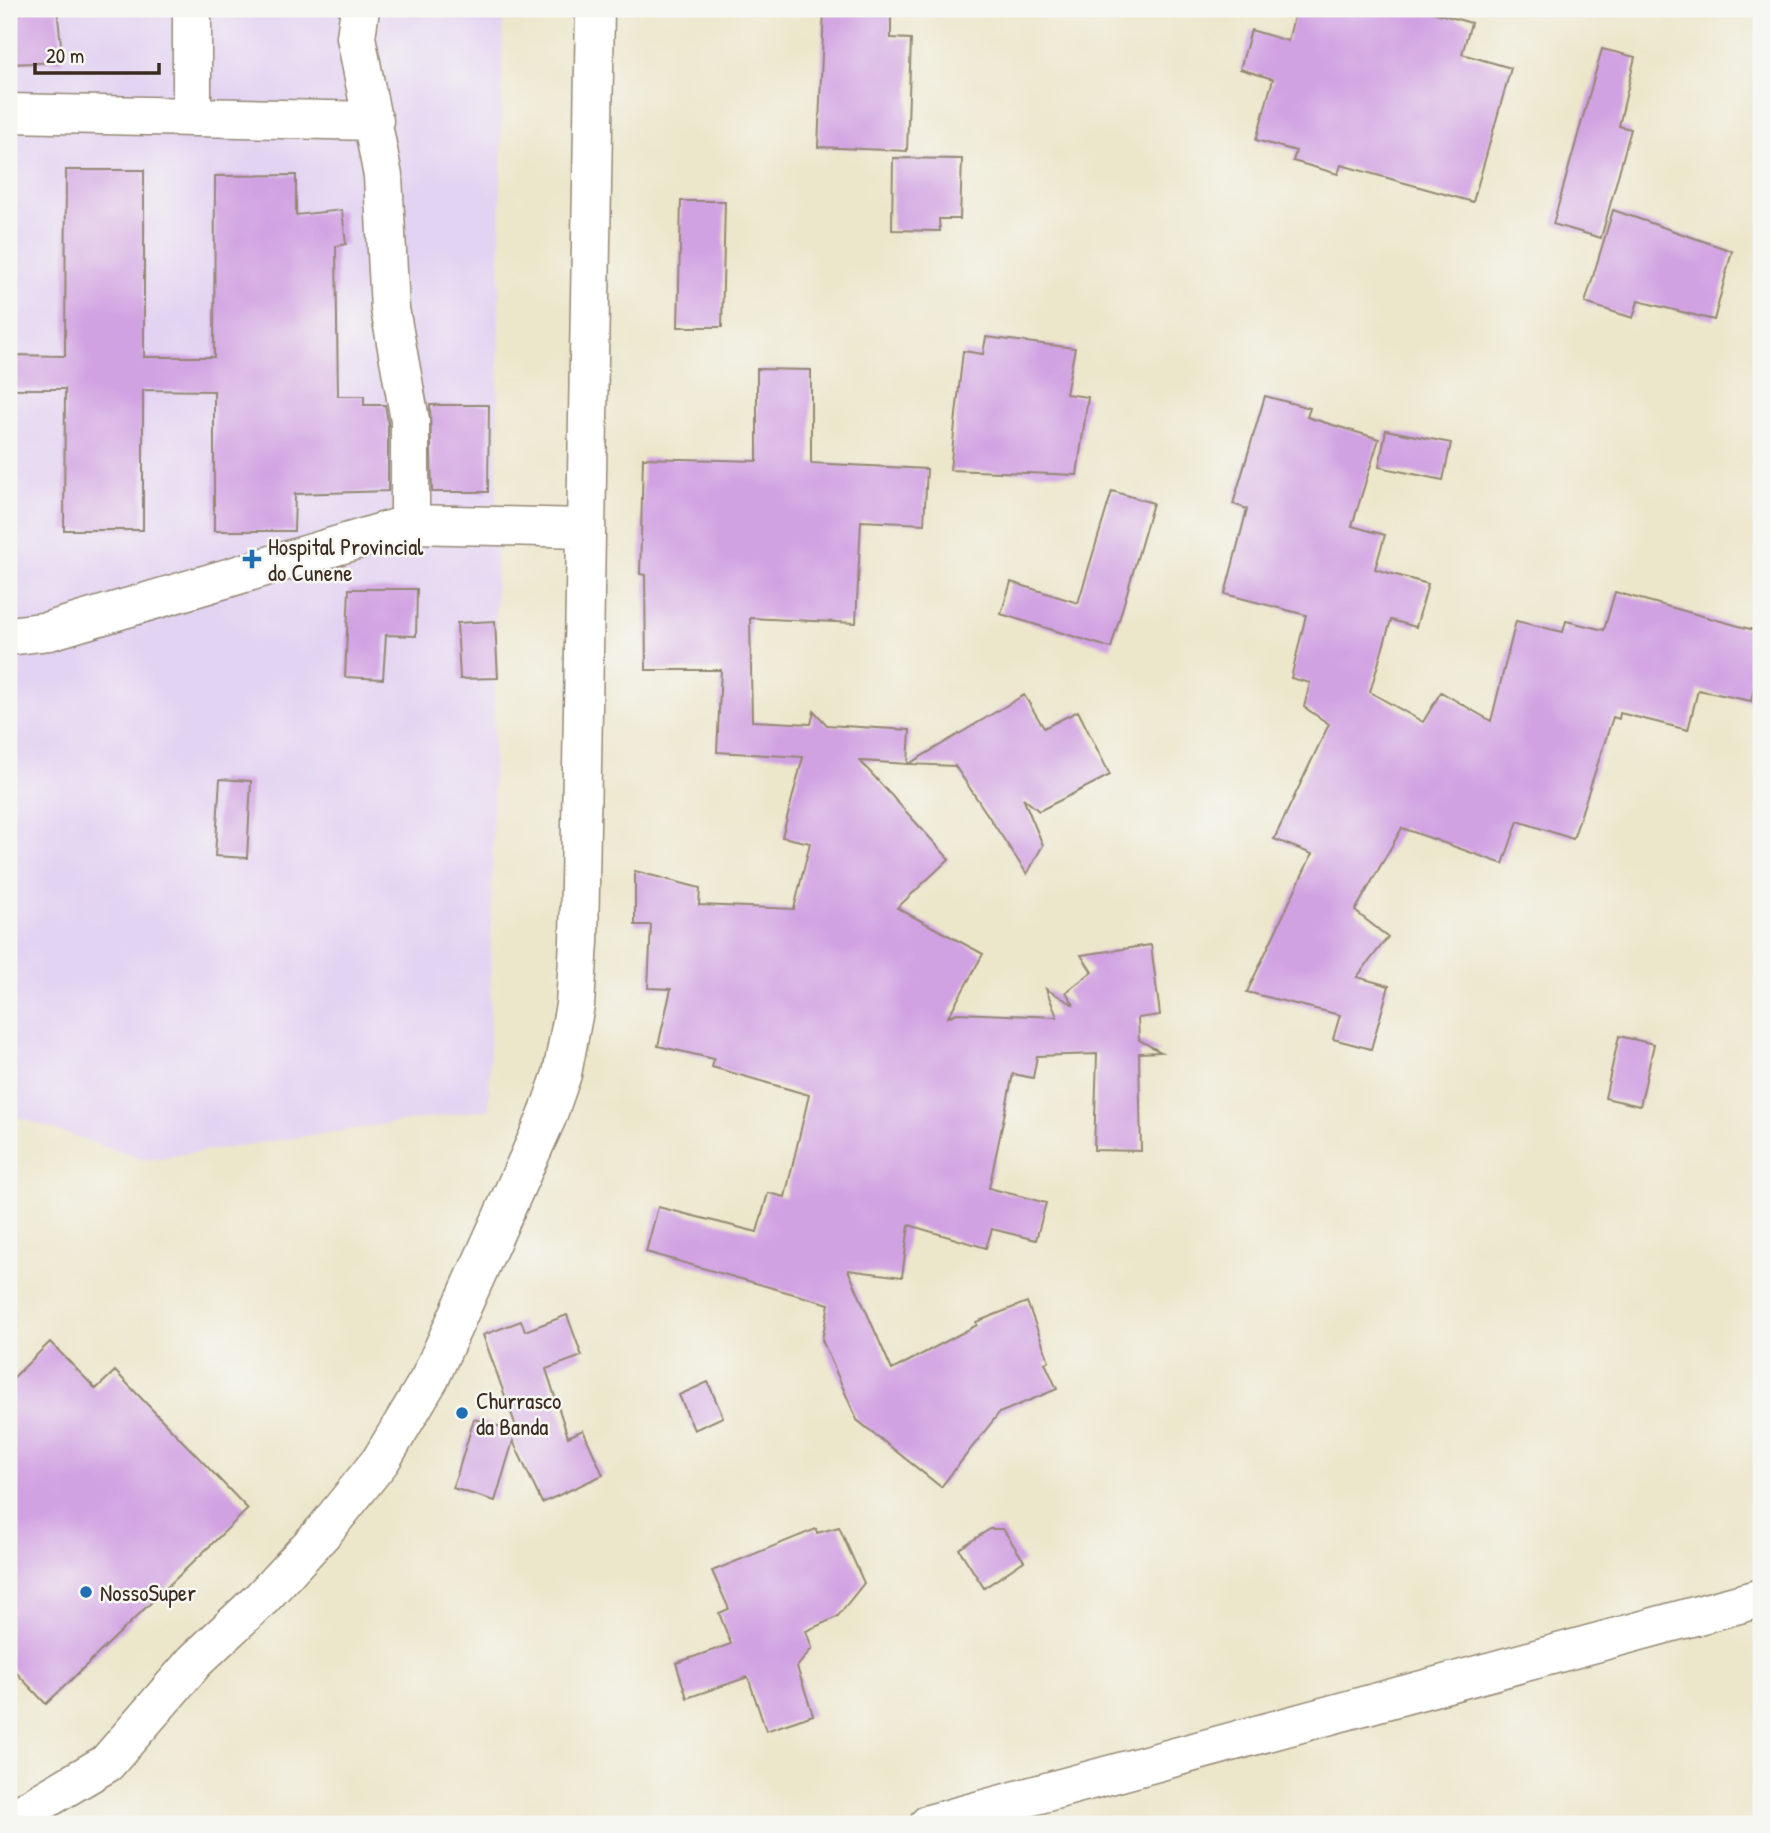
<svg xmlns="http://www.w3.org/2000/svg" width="1770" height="1833" viewBox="0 0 1770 1833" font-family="'Patrick Hand',sans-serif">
  <rect width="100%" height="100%" fill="#f6f6f2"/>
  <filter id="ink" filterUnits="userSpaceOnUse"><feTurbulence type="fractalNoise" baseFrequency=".0143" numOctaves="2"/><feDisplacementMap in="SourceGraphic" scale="14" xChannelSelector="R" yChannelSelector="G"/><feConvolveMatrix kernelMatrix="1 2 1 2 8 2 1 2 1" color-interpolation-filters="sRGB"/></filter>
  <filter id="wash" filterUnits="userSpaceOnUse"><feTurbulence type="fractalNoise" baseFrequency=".00686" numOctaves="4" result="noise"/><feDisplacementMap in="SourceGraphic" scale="28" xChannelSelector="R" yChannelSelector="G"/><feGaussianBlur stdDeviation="1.57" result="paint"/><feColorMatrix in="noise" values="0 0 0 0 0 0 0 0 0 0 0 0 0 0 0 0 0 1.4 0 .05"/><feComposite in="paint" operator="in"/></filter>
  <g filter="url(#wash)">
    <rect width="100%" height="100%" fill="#ece6ca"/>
    <!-- built -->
    <path fill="#e3d3f2" d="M9,9H503L489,1109L144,1160L9,1114Z"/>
    <g id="blocks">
      <!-- building -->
      <path fill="#d1a2e2" d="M9,9H57L63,62L9,64Z
        M824,9H891V38L911,39L907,151L818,147Z
        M1296,9H1422L1471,23L1462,54L1511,68L1473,202L1341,165L1338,174L1293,161L1296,151L1256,140L1273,79L1240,69L1251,30L1288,41Z
        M1602,49L1635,57L1619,126L1631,129L1601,238L1553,224Z
        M893,158L962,159L960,219H939L940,231L892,230Z
        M66,170H144V357H214L215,176L296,175V215L342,210L346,244L336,246L338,396H364V405H385L388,422V491L295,494L294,531H214V391L143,390V530H64L65,389H9V355L65,356Z
        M681,201H725L722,327H678Z
        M1613,210L1732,251L1714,320L1638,301L1633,318L1585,303Z
        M986,337L1075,348L1066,394L1088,397L1077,475L950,470L963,351L983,354Z
        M757,369L811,370V463L927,469L924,524L861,521L856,623L750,618L752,721L811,724L814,711L827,725L910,730L908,764L860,761L949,859L897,908L983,954L948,1017L957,1013L1057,1017L1046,989L1074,1005L1066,992L1092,972L1081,955L1151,945L1160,1015L1138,1018L1139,1040L1161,1052L1139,1053L1141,1151L1094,1150L1097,1054L1037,1056L1033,1078L1013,1074L989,1188L1046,1203L1036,1240L992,1229L986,1248L909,1225L902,1277L848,1270L892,1370L977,1325L976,1322L1027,1302L1049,1361L1045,1363L1057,1389L999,1413L941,1487L857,1420L822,1340L829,1304L646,1252L658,1207L757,1232L768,1193L785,1197L809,1095L712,1067L714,1059L658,1046L671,989L648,988L651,925H635V871L700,888L699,905L794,909L810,843L782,837L803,757L717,752L721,670H646L645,575L640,574L643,458L757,461Z
        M1265,396L1310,408L1307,417L1379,439L1352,526L1385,535L1375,569L1428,584L1416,627L1391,620L1370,692L1423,722L1441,692L1491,721L1516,621L1563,632L1566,621L1604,630L1615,592L1761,632V659L1751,701L1698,690L1688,730L1620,713L1619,719L1613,717L1573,839L1518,821L1503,864L1402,828L1355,911L1388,937L1357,977L1389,986L1371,1049L1333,1039L1340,1015L1247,992L1312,854L1274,839L1329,724L1304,707L1310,683L1291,678L1306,615L1225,594L1247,509L1233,504Z
        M430,405H489L488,492H432Z
        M1386,430L1451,443L1443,480L1379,467Z
        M1112,491L1153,503L1111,648L1001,614L1011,582L1078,603Z
        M349,589H417L416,636L386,635L383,679L345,677Z
        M495,621L498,678L460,679L457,623Z
        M1024,695L1044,728L1078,711L1110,775L1039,811L1023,798L1043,845L1027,874L955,766L909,764Z
        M220,779L251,781L247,858L215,856Z
        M1619,1036L1654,1044L1640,1106L1605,1098Z
        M567,1315L582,1356L546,1369L568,1437L583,1430L603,1475L542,1503L513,1441L495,1501L453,1488L474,1419L518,1432L483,1335L521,1321L525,1331Z
        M50,1342L96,1389L115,1371L248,1509L46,1704L9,1665V1382Z
        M708,1382L723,1417L694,1430L679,1395Z
        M839,1527L864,1583L837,1617L806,1631L812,1648L797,1667L813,1715L766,1731L748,1677L687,1698L676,1663L731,1644L719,1613L729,1609L712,1571L816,1529L817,1533Z
        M990,1529H1003L1024,1561L984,1588L959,1549Z"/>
    </g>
  </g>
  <g filter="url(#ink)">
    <use href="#blocks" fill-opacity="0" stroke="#948874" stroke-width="2"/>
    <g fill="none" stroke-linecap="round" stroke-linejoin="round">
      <!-- minor casing -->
      <g stroke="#948874" stroke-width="41">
        <path id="minor" d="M192,9V117
          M360,9L356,37L383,176L390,309L410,420V524
          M9,113L374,121
          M9,636L49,631L410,524L585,528
          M9,1821L107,1763L195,1661L262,1598L324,1531L381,1460L430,1378L547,1117L562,1074L575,1005L579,942L595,9
          M929,1824L1761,1598"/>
      </g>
      <!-- minor -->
      <use href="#minor" stroke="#fff" stroke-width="38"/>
    </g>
  </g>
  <!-- markers -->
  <g fill="#1f6fb2" stroke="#f6f6f2" stroke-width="2.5">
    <path d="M248.5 548.5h7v7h7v7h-7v7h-7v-7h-7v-7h7z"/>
    <circle cx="462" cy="1413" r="7"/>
    <circle cx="86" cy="1592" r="7"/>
  </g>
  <g text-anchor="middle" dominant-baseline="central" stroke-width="5" stroke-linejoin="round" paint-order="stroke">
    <!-- poi labels -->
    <g font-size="23" fill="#3b2a1e" stroke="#f6f6f2" text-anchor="start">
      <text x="268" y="546">Hospital Provincial<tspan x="268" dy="26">do Cunene</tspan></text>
      <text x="476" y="1400">Churrasco<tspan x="476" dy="26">da Banda</tspan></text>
      <text x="100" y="1592">NossoSuper</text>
    </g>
  </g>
  <!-- margin -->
  <rect width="1770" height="1833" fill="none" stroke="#f6f6f2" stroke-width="35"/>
  <!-- scale -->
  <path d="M35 63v10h124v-10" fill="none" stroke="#3b2a1e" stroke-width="3.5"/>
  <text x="46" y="63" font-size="21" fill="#3b2a1e" stroke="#f6f6f2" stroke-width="5" paint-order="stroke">20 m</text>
</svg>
